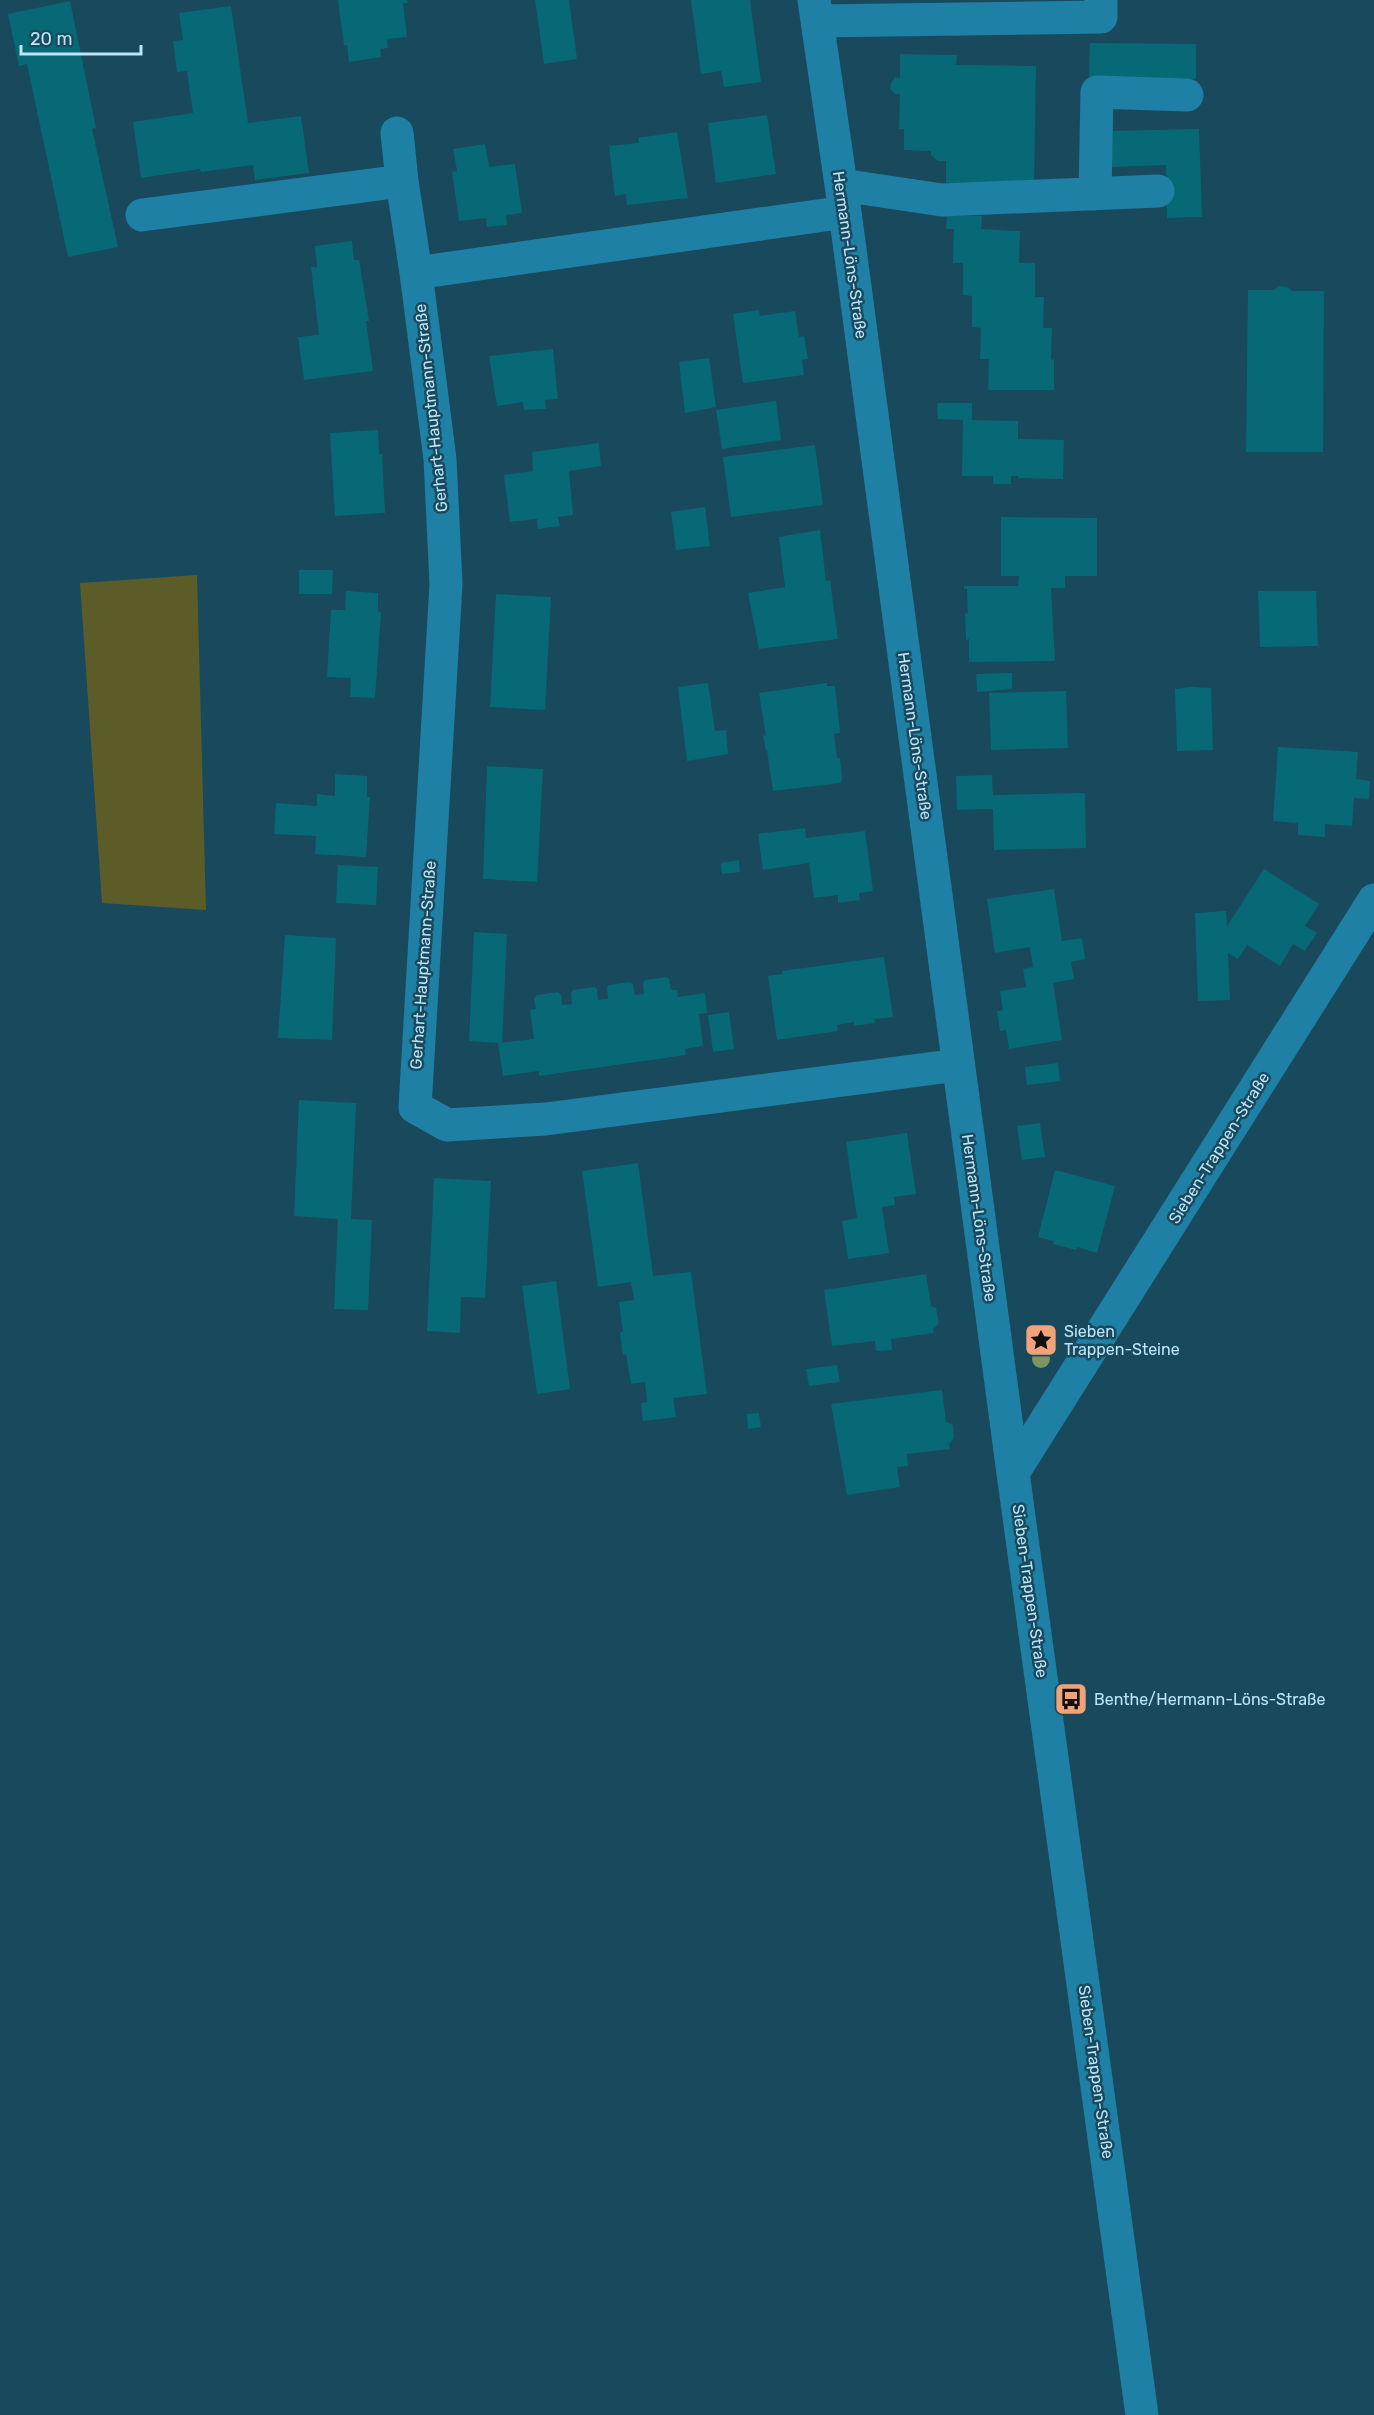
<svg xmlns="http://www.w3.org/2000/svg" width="1374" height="2415" viewBox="0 0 1374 2415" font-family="Rubik,sans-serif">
  <rect width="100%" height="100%" fill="#19495d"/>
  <!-- green -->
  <path fill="#5c5c28" d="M197,575L206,910L102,903L80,583Z"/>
  <!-- building -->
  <path fill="#066975" d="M338,0H407L408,3H403L407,37L387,39L388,48L380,49L381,57L349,62L347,45H344Z
    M535,0H569L577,59L544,64Z
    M691,0H750L761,82L724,87L721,71L701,74Z
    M70,1L96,128L92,129L118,247L68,257L27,64L19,66L8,14Z
    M231,6L248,123L301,116L309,173L255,180L253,165L201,172L200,169L141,178L133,122L193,113L187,71L177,72L173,41L183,40L179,13Z
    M1090,43L1196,44V79L1089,77Z
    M900,54L957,55L956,65L1036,66L1034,186L946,183V161H938L931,155V151L904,150V129H899L900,94H895L890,89L891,83L895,77L900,78Z
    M767,115L776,174L716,183L708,123Z
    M1199,129L1202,217L1167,218L1166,165L1111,167L1110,131Z
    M677,132L688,198L627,205L626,194L615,196L609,146L639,143L638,138Z
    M485,144L489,167L515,164L522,213L506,215L507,225L487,227L486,218L459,221L452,172L457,171L453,149Z
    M947,216H982L981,229L1020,231L1019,263H1035V297H1044L1043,328H1052L1051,360L1054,359V390H988L989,359H980L981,328L972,327V296L963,295V263H953L954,229H946Z
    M352,241L354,260H359L369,321H366L373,371L304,380L298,337L319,335L311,267H317L315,246Z
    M1279,286L1287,287L1292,291H1324L1323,452H1246L1248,290H1274Z
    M759,310L760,316L795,311L799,337L804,336L808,359L802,360L804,375L743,383L733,314Z
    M553,349L558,399L545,400L546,409L524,410L523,402L497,406L489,356Z
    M709,358L716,407L685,413L679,362Z
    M776,401L781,440L722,449L716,410Z
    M937,403H972V420L1018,421V439L1064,440L1063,479L1018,478V476H1011V484H993V476H962L963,420L938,419Z
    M378,430L379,454H382L385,513L335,516L330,433Z
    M599,443L601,466L569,471L573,515L558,517L560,526L538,529L537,519L510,522L504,475L533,471L532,452Z
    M815,445L823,505L731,517L723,457Z
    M705,507L710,546L676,550L671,512Z
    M1001,517L1097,518V576H1065V588H1051L1055,661L969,662V639L966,640L965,613L968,614L967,589H964V586H1018L1019,576H1001Z
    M820,530L826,581L830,580L838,639L759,649L748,593L785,587L779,537Z
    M299,570H333L332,594H299Z
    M346,591L378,593V612H381L375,698L350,697L351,678L327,677L331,610H345Z
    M1258,591H1316L1318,646L1260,647Z
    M496,594L551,597L545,710L490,707Z
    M1012,673V689L977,692L976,674Z
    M708,683L715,731L726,730L728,754L687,761L678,687Z
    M827,683V686H835L840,733L834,734L837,758H840L842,777L841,783L773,791L767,750L766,751L763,735L766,736L759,693Z
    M1191,687L1211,688L1213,750L1177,751L1175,689Z
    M1066,691L1068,748L991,750L989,693Z
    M1278,747L1358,752L1356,779L1370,781L1369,799L1354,798L1352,826L1325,824V837L1298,835V823L1273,821Z
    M487,766L543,769L537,882L483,879Z
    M335,774L367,776V797H370L366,857L315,854L316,836L274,834L276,803L317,806V794L335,796Z
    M992,775L993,795L1085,793L1086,848L994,850L993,809L957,810L956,776Z
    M805,828L806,838L865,831L873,891L859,893L860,900L838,903V895L814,898L809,863L763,870L758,834Z
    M739,860L740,872L722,874L721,863Z
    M338,865L378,867L376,905L336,903Z
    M1264,869L1319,904L1305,926L1317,933L1305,951L1293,944L1280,966L1247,945L1238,959L1228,953L1230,1000L1198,1001L1195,913L1226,911L1227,926Z
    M1054,889L1062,941L1082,938L1085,959L1071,962L1074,979L1053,983L1062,1040L1009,1049L1006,1030L1000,1031L997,1011L1003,1010L1000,991L1026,987L1023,969L1033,967L1030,947L995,953L987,899Z
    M474,932L507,934L502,1043L469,1041Z
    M285,935L336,938L332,1040L278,1038Z
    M884,957L893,1017L874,1019L875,1023L854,1026V1022L837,1025L838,1031L777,1040L768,976L783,974L782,971Z
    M666,977L669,979L671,990H677L678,997L705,993L707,1013L699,1014L703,1046L685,1049L686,1055L539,1076V1071L503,1076L498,1043L534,1039L530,1010L536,1009L534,998L537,995L558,992L561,995L562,1005L572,1004L571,993L573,990L594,987L597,989L598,1000L608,999L607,988L609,985L630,982L633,984L635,995L644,994L643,983L645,980Z
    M729,1012L734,1049L713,1052L708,1015Z
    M1058,1063L1060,1081L1027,1085L1025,1067Z
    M299,1100L356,1103L351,1219L372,1220L368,1310L334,1309L338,1219L294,1216Z
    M1040,1123L1045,1157L1022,1160L1017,1126Z
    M907,1133L916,1194L894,1197L895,1205L882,1207L889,1253L848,1259L842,1221L857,1218L846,1142Z
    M638,1163L653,1276L691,1272L707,1394L673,1398L676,1417L643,1421L641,1403L647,1402L645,1382L631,1384L626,1354L623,1355L620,1332H623L619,1302L634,1300L631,1282L598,1287L582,1171Z
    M1055,1170L1115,1186L1097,1253L1077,1247L1076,1250L1053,1244L1054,1241L1038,1237Z
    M434,1178L491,1181L485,1298L461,1297L460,1333L427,1331Z
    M926,1274L931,1306L936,1308L939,1324L933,1329L934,1333L891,1339L892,1350L876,1351L875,1341L832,1346L824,1290Z
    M556,1281L570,1389L537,1394L522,1286Z
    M837,1365L840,1382L809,1386L806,1369Z
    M942,1390L946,1422L953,1425L954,1438L949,1444L950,1449L907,1454L908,1466L897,1467L900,1487L847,1495L831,1404Z
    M759,1413L761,1427L748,1429L747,1414Z"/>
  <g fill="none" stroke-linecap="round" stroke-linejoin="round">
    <!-- minor -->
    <path stroke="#1f80a5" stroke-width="33" d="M814,0L845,212L1013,1473L1142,2415
      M817,21L1101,17V0
      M397,133L402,181L416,273L440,459L446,584L415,1107L447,1125L546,1119L958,1065
      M841,185L942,200L1158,191
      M1095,194L1097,92L1187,95
      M142,215L402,181
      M416,273L845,212
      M1013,1473L1374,900"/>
  </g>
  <!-- trees -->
  <circle fill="#7e9461" cx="1041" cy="1359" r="9"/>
  <!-- icons -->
  <defs>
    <g id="sight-square" transform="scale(1.725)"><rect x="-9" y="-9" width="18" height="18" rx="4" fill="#f0a278" stroke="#19495d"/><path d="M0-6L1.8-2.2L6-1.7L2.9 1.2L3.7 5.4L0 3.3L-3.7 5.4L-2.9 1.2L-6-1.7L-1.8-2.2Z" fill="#111"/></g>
    <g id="bus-square" transform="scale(1.725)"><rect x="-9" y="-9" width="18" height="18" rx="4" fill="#f0a278" stroke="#19495d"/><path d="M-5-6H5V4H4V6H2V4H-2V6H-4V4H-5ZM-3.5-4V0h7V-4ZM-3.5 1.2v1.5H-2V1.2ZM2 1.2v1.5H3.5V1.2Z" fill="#111"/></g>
  </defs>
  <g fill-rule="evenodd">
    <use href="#sight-square" x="1041" y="1340"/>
    <use href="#bus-square" x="1071" y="1699"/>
  </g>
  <g text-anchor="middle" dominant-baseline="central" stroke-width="5" stroke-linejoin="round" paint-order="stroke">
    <!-- street labels -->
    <g font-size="16" fill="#bce5f9" stroke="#19495d">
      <text transform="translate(850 255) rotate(82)">Hermann-Löns-Straße</text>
      <text transform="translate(431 408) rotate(-96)">Gerhart-Hauptmann-Straße</text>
      <text transform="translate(915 736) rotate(82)">Hermann-Löns-Straße</text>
      <text transform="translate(423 965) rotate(-86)">Gerhart-Hauptmann-Straße</text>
      <text transform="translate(1219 1148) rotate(-58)">Sieben-Trappen-Straße</text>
      <text transform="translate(979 1218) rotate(82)">Hermann-Löns-Straße</text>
      <text transform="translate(1030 1591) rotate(82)">Sieben-Trappen-Straße</text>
      <text transform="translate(1096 2072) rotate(82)">Sieben-Trappen-Straße</text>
    </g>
    <!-- poi labels -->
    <g font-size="16" fill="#bce5f9" stroke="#19495d" text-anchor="start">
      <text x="1064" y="1331">Sieben<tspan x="1064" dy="18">Trappen-Steine</tspan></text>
      <text x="1094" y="1699">Benthe/Hermann-Löns-Straße</text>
    </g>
  </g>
  <!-- scale -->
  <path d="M21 45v9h120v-9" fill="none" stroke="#bce5f9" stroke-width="3"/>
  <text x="30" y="45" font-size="18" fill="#bce5f9" stroke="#19495d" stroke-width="4.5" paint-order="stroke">20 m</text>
</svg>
